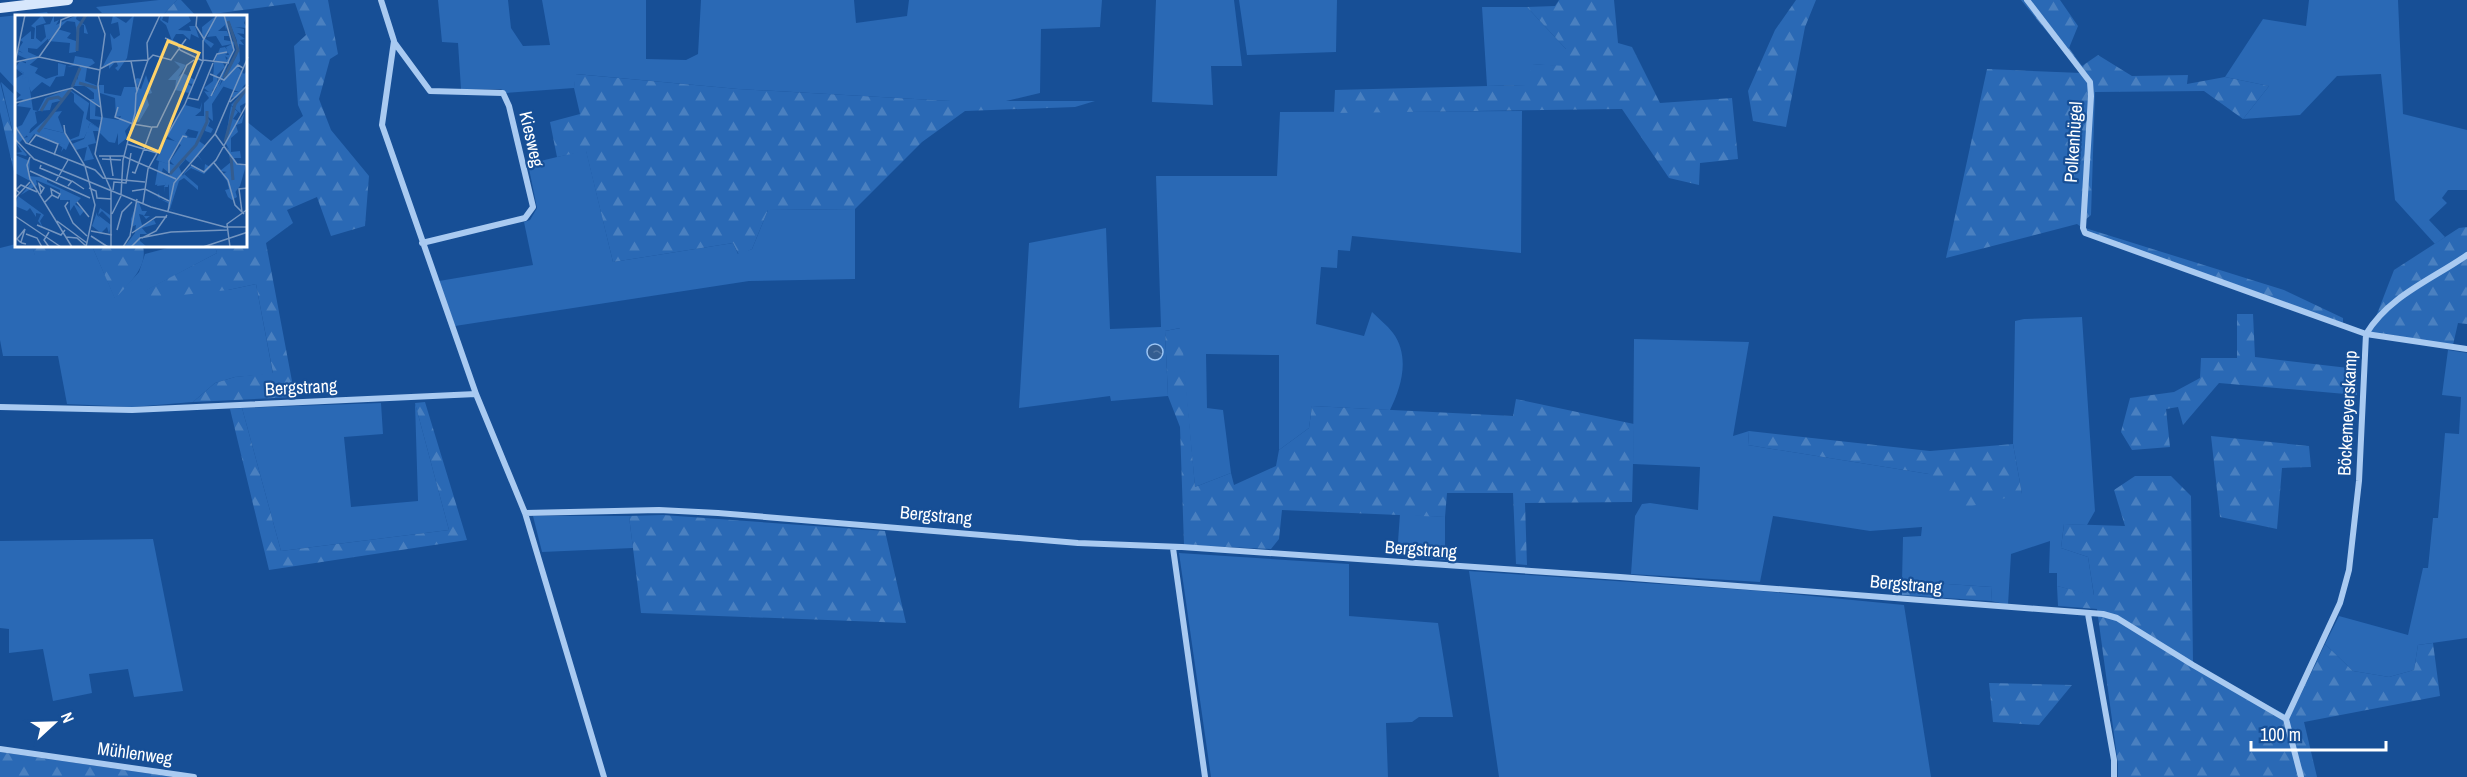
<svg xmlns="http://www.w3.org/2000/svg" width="2467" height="777" viewBox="0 0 2467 777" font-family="'Archivo Narrow',sans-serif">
  <defs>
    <pattern id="forest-firs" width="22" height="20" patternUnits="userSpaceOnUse" patternTransform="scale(1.5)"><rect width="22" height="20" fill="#2a69b5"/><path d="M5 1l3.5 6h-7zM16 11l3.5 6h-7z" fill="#4a80c0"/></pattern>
    <pattern id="water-ripples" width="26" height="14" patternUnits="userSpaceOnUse" patternTransform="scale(1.5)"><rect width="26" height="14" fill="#345d90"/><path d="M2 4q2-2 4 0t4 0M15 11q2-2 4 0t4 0" fill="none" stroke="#5275a1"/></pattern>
  </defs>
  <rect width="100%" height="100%" fill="#174f96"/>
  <!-- green -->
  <path fill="#2a69b5" d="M159,0H177L162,16H151L146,14L102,13L96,7Z
    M438,0H508L511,28L523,46L550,45L542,0H646V59L686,60L698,54L701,0H854L856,23L907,16L909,0H1102L1100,27L1041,29L1040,93L1006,101H950L738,89L576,74L574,88L506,93L501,89H461L458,43L442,42Z
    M1156,0H1234L1242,66H1211L1213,105L1152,102Z
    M1239,0H1337L1336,52L1247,55Z
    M2309,0H2398L2403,114L2467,130V190H2448L2442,198L2447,203L2429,220L2445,237L2435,244L2395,200L2381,74L2337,76L2300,115L2243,119L2269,86L2225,77L2263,19L2306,26Z
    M1482,7H1527L1566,49L1567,67L1533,64L1529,85L1487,86Z
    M47,12L49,16H16V89L0,72V17Z
    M1,82L16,96V146Z
    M1522,111L1521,253L1352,236L1350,251L1338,250L1337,268L1321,267L1316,324L1364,336L1372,312C1379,319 1387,325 1393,333C1410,356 1402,386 1390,410L1312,406L1309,428L1279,450V355L1206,354L1207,408L1223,410L1231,473L1195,487L1180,328L1165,331L1168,396L1111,401L1110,396L1019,408L1029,243L1106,228L1110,329L1161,327L1156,176H1277L1280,112Z
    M586,150L613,262L733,243L738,254L752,249L768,210L855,209V279L749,281L455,326L439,281L533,265L524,222L530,220L537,208L528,164Z
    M16,244V246H32L35,255L69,246H92L115,298L139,272L145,254L175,246H215L217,253L147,290H228L256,284L273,374L235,377L215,383L193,402L132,407L67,404L58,356H3L0,340V248Z
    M2082,317L2095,511L2087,525L2064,524L2061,548L2088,557L2094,596L2057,586V573H2049L2050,541L2011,554L2008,605L1991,601L1992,587L1902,581L1903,537L1921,536L1922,527L1870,531L1773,516L1760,582L1631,574L1635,516L1642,504L1650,503L1698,510L1700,467L1633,464L1634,339L1749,342L1733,436L1749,431L1748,445L1929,474L2022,494L2013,444L2015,321L2024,319Z
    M2448,350L2467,353V638L2418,645L2414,670L2389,677L2353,671L2325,644L2339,616L2408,635L2423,568H2428L2433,518H2438L2445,433L2459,434L2461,397L2442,395Z
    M381,403L383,434L344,437L351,507L418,501L415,403L449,530L281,551L242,408Z
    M1400,514L1445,517V560L1397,555Z
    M533,516H629L633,548L542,552Z
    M153,539L183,691L134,697L128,669L89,674L92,693L53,701L43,649L9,653V629L0,628V541Z
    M1179,553L1349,564V616L1438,623L1453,717H1419L1412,722L1386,723L1388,777H1211Z
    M1469,571L1761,591L1904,605L1931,777H1499Z"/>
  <!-- forest -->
  <path fill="url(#forest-firs)" d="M177,0H181L196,16H162Z
    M206,0H328L338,54L330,59L319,99L331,130L369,176L365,226L331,236L317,197L287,210L293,223L266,243L295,397L193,402L215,383L235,377L273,373L256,284L228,290L145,299L146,290L217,253L215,246H246V121L271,141L303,116L298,105L294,46L306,35L295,3L213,14Z
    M1559,0H1614L1618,43L1632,47L1660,103L1732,98L1738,159L1700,163L1699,185L1669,178L1622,109L1334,113L1335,90L1528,85L1532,64L1566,66V49L1527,7L1555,6Z
    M1796,0H1816L1805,27L1786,127L1753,121L1748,91L1775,30Z
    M2021,0H2060L2078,26L2069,48L2082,66L2098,55L2132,76L2188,75L2187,84L2225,77L2269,86L2243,119L2204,91L2095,92L2091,215L2085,220V228L2284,290L2343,318V323L2088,232L2077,224L1946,258L1987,69L2081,73Z
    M575,74L738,89L950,101H1095L1075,107L965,111L922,142L855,209L768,210L752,249L739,255L733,243L613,262L586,151L557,157L550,122L580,114L574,88Z
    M0,82L16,146V180L0,112Z
    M2467,227V324L2458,323L2453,345L2370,332L2394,270L2459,228Z
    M32,246H69L35,256Z
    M92,246H143C148,268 128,284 115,299Z
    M2237,314H2253L2255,357L2357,369V395L2219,383L2183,425L2178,407L2166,409L2170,447L2132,450L2121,432L2130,398L2174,392L2200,378L2201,358H2237Z
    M1181,328L1195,487L1231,473L1234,485L1276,466L1279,450L1309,428L1312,406L1513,416L1516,399L1634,424L1632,502L1525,503L1527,565L1516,564L1513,493H1447L1445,517L1282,510L1279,539L1271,549L1184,545L1180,427L1168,396L1165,331Z
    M425,402L467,540L269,570L230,409L242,408L281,551L449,530L415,403Z
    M1749,431L1930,451L2013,444L2022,494L1947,512L1929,474L1748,445Z
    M2211,436L2309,446L2311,467L2282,468L2277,529L2220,517Z
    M2135,476H2171L2191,496L2193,665L2290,717L2325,644L2353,671L2389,677L2414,670L2418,645L2433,643L2440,696L2304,722L2317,777H2118V764L2097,609L2058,606L2057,586L2094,595L2088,557L2061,548L2064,524L2125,526L2114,490Z
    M663,515L885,531L906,623L641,613L629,516Z
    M1902,581L1992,587L1991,601L1902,595Z
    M1989,683L2072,685L2039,725L1993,722Z
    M0,752L173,777H0Z"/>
  <!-- water -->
  <path fill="url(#water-ripples)" stroke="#9cc5f4" stroke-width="1.5" d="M1147 352a8 8 0 1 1 16 0a8 8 0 1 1-16 0Z"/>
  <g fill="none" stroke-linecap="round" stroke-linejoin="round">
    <!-- minor -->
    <path stroke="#a9caf1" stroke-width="6" d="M381,0L394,41L382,125L476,394L525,513L659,510L718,513L1078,543L1182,547L1620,577L2103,614L2117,618L2193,665L2286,719
      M2027,0L2090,82L2091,96L2083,228L2085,233L2366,334L2467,349
      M394,42L430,91L503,93L509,106L533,207L525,218L422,243
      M0,407L132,410L476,394
      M525,513L604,777
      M1173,548L1205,777
      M2088,614L2114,760V777
      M0,749L194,777
      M2301,777L2286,719L2340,603L2349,570L2359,481L2366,334C2389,296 2431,280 2467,255"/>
    <!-- secondary -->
    <path stroke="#d7e7fc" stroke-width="10" d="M0,8L68,0"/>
  </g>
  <g text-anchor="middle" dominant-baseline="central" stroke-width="4.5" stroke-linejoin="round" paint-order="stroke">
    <!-- street labels -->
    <g font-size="18" fill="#fff" stroke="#174f96">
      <text transform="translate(532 139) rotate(77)">Kiesweg</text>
      <text transform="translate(2073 142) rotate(-86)">Polkenhügel</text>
      <text transform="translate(301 387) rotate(-3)">Bergstrang</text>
      <text transform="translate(2347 413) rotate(-87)">Böckemeyerskamp</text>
      <text transform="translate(936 515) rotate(5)">Bergstrang</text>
      <text transform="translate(1421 549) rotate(4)">Bergstrang</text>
      <text transform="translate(1906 584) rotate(5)">Bergstrang</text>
      <text transform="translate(135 753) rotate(8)">Mühlenweg</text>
    </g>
  </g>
  <!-- overview -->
  <g transform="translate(15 15)">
    <rect width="232" height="232" fill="#174f96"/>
    <path d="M39,13L56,18L52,23L61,26V37L54,38L55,28L33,26L38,22L33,25V19ZM210,32L214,37L210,40L212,48H208L210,52L202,60L203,71L194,77L189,73L198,66L199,48L205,33ZM60,41L77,44L80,48L72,53L70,66L83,71L62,67L65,50L52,52L58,50ZM5,46L23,53L20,58L31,64L43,60V48L51,50L49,61L41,62L35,72L27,67L16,77L11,64H6L9,58L0,53ZM159,46L171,50L163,62L168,58L180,65L178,69L172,68L177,72L174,78L160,75L161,65H153L165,52ZM222,51L229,59L232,56V67L227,73L232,71V87L225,91L226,99L216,90L232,73L221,83L216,82L219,77H224L207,71ZM131,60L137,78L131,80L134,90L124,107L118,106L110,116L112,123L103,130V118L100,128L94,127L83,116H78L81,128L73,130L79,144L69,146L72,132L61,135L57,129L69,124L75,108L84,113L87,105L75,104V84L81,85L80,101L104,105L106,101L101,102L100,83L85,78L84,70H89V78L106,81L109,72H122L119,66L122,63L126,64L122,72L126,74ZM47,96L43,102L49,118L29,113L28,118L51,130L46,137L48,131L19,119L12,129L8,123L13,122L9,118L11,111L16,112L14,119L39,97ZM190,100L195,106L193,111L198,114L196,118L190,116L191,108L184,126L191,131L183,140L188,147L183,141L175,148L170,144L162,152L166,156L161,164L148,153L147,157L155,161L153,172H149L151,168L140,170L144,146L159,150L155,146L166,130L152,121L181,123ZM212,132L216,137L225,136L226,143H219L222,149L231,151L232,147L225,171L218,180L214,166L217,165L212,157L205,156L216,147ZM3,181L29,200L25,206L28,213L23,206L26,199L21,198V202L15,193L12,196L0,191Z" fill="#2a69b5"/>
    <path d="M27,0L31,8L21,11V23L26,27L31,22L29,10L35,9L39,0V7L44,5L41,10L62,0L61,4L70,10L73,19L69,18V10L65,9L62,18L60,7L52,6L22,34L13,33V37L24,42L11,53V47L1,45H14L3,40V36L8,38L3,35L8,27L5,25L16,16V24H19L20,13L16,11ZM98,0L111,8L119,0L112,43L103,56L100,53L103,51L101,46L94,54V50L88,51L97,34L95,18L99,24L105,20L103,7L96,9ZM146,0H149L147,5L153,8L154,1L173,0L176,6L163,15L176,16L174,11H180L184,23L176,19L175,25L168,19H161L157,26L151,10L145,5ZM202,0H232L229,8L232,13L220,12L229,14V19L222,18L230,24L225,25L229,30L224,29L225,46L197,89L198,106L191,100L185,117L173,114L170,119L174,122L165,126L152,121L170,90L185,94L187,87L186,96L180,101H189V88L194,83L189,76L194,77L197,72L198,79L206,64L201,61L205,63L212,51L204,72L222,40V26L214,6L211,15L210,10L203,16H212L214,21H209V25L220,27L214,48H208L213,43L206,39L214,40L211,32L217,29L207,31L201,21L192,22L195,16L189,23L199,29L196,33L189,26L188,33L187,12ZM0,53L9,58L7,64L13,62L18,95L23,96L20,97L22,108L12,117L20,120L13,119L3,129L12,140L11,141L0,138L7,137L0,127V113L7,110L16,93L2,91L8,84L0,85L6,80L1,76L0,64L8,59ZM61,64L83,71L85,92L75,84L71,104L84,113L75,108L73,113L78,116H72L77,119L72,117L69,123L55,126L51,135L44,130H50L26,118L28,113L49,118L54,125L64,121L69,97L59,87V79L55,76L48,85L37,88L35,95L23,96L30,83L54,74L74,88L75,84H79V78L70,71H59ZM216,91L223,97L218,104L224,106L229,99L227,108L221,110L223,117L216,123V138L210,127ZM151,124L164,127L153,149L141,145ZM0,140L15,146L14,161L32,163V167L66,183L60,189L69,196L65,201L59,190L55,196V185H45V175L21,165L22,170L6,180L17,167L0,158ZM167,143L170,145L164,152L168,161L169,158L176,151L189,158L190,149L195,152L199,149L207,160L214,155L222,182L217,185L213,182L210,175L214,174L212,166L199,149L189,159L176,153L169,159L183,171V175L169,163L164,166L155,194L161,196L154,194L153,188L145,184L142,181L144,178L145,184L154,187V170L151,168L149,178L150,170L142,171L143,167L151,168L155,161L153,150L155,158ZM123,185L127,196H132L129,201H135L131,204L128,200L124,199L127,210L139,205L141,209L127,213L132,219H125V226L132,232H109L120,218L121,210L116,212V204ZM85,193L95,200V204L87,196L83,200L96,210L94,219L92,212L86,218L77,211L82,197V200L85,203L83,200Z" fill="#2a69b5"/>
    <path fill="none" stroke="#345d90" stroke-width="3" d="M62,36L63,13L71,0M209,63L223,35L213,6M64,68L82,73M57,72L65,53M26,96L33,84L43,82L47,85M39,96L56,74M23,117L39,96M210,127L220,89L233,72M216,142L218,165M155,159L181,130L192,107V96"/>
    <path fill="none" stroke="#7495c0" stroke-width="1.5" d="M83,0L90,19L83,70L87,102L80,139L96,175V232M182,0L181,11L189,24M150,23L162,28L165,35M165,35L188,46M24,42L45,12L46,5L58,0M188,45L214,48M116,46L122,76M0,47L24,42L85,55M198,47L202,39L212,37M0,48L10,0M85,54L98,47L133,45L138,40L156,45L171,24M195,59L209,65L223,50L228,53M196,81L219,35L209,0M173,83L183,85L198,48M215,87L233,70M0,88L57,73L85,92M103,92L100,102L118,109M118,109L136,112M49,110L50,118L70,151L80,190L71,232M0,111L11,128L80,155L88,163L130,167M200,119L222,149L233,150M0,124L19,144L136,192L210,212H233M14,129L21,120L43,129L39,140M112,129L142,138M84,141H108L161,164M95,141L98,161M15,142L12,150L15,164L57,232M87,144L106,145M199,148L213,165L220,190L229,199M26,150L25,153L56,166M176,150L189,157L201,145L232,89M15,156L75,183M117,157L120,158L137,112H142L172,50L179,45M154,158V146L168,121L172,122M41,166L53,145M53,171L57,166L69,174M74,173L81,176L82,183L96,184M98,175L99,167L111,168L116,138M117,176L130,174L154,186M5,178L1,175L6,170L22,177M25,179L26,178L29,173L24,169L26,178M106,180L108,145L120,98L121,79L133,45L132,28L145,0M0,183L15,167M53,187L50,191L58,208L72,221M62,187L74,202M29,188L37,180L43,183L45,179L36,174L37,180M128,188L133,154L170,89L188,46V26L202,0M153,196L159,168L200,119L233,42M227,197L224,174L233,173M97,199L106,181M0,201L46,232M42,206L72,228M22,210L46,220L50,215M102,215L107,197L117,187M76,216L97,220M34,217L29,225L34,232M117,218L141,202H152M11,219L22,223L27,232M76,221L93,232M51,222L62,223L71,231M127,223L141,216L152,200M6,227L10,214L2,224L5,227L7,228L11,229M108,232L115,221L122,184M116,232L125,223L156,217L212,215M188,232L233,217M215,232L212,209L233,194"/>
    <path fill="#ffd369" fill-opacity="0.15" stroke="#ffd369" stroke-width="3" d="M153,26L184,38L144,137L113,124Z"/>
    <rect width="232" height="232" fill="none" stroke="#fff" stroke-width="3"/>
  </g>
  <!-- north arrow -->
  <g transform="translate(54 723) rotate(68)" stroke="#174f96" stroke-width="4.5" paint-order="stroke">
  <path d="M0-4.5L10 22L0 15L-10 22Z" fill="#ffffff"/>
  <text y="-9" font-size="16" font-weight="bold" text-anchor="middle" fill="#ffffff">N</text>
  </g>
  <!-- scale -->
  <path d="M2251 741v9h135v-9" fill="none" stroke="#ffffff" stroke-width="3"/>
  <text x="2260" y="741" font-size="18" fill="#ffffff" stroke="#174f96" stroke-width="4.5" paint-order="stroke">100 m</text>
</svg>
